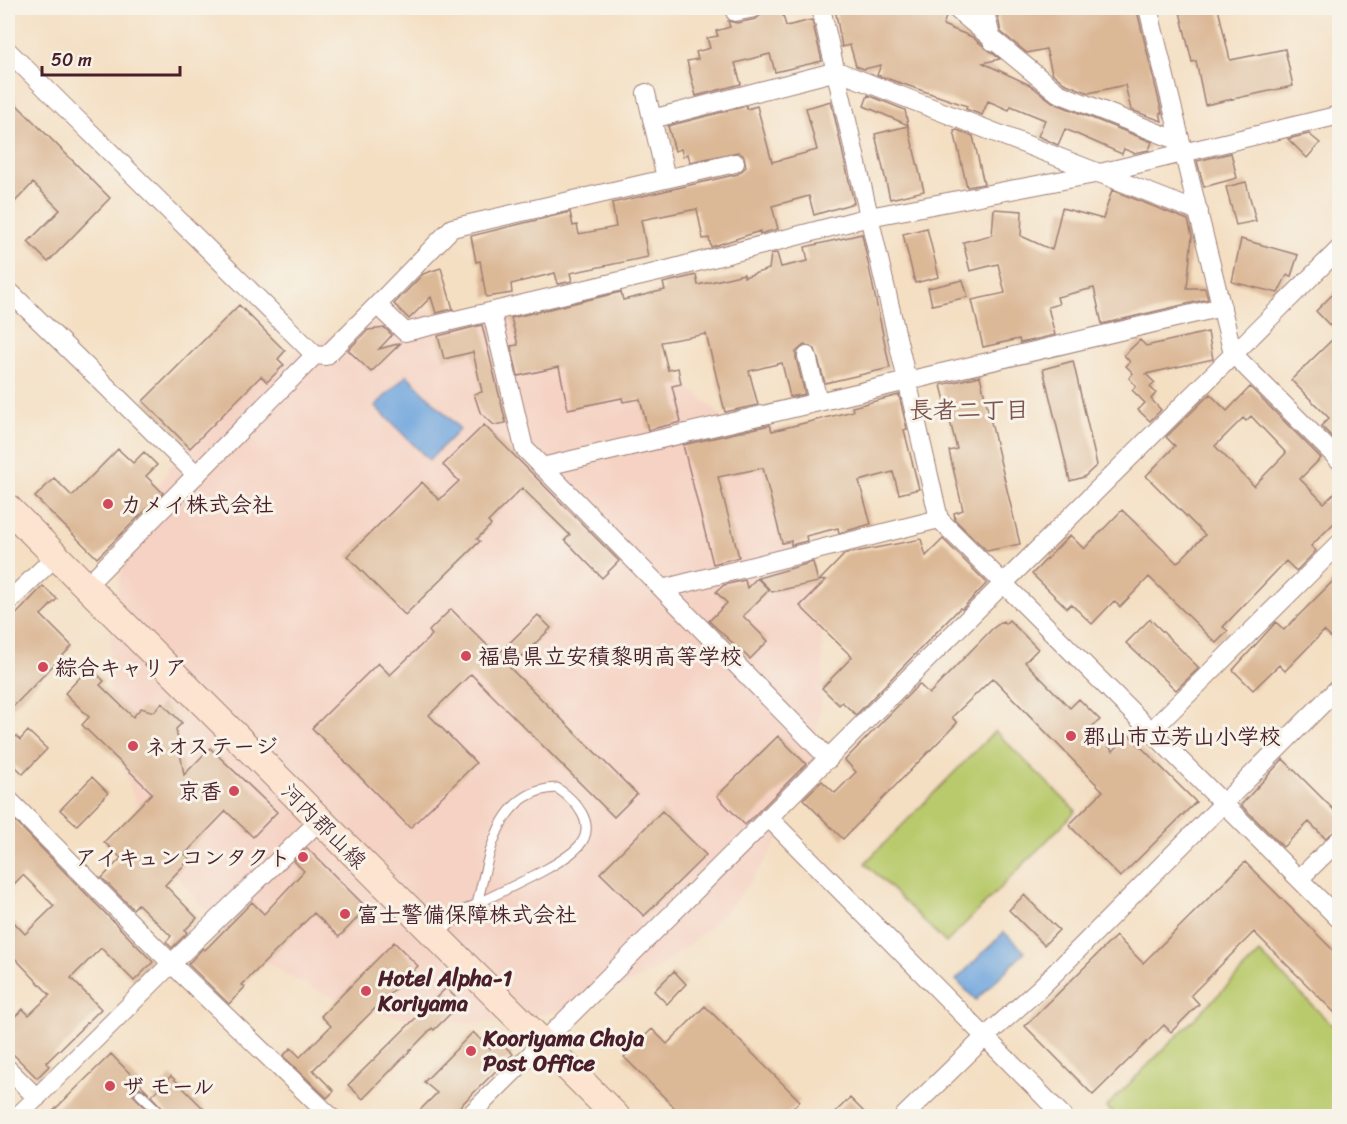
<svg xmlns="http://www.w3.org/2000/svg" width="1347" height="1124" viewBox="0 0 1347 1124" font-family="Sriracha,'Klee One',sans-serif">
  <rect width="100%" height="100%" fill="#f7f3e8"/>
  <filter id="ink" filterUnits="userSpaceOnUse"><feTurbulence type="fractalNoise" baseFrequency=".0167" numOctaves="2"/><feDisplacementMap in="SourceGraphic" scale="12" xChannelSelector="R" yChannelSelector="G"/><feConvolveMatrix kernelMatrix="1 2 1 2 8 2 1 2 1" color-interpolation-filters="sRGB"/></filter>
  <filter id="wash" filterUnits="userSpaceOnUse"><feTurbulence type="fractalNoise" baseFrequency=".008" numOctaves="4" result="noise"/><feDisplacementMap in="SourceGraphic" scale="24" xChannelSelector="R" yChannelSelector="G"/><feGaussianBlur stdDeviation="1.35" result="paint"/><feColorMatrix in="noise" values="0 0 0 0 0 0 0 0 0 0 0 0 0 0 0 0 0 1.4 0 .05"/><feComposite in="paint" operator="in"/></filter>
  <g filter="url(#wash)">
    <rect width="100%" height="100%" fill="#f4dfc3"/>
    <!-- built -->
    <path fill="#f5d2c3" d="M109 666a357 357 0 1 1 714 0a357 357 0 1 1-714 0Z"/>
    <!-- green -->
    <path fill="#b9ca6d" stroke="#82744c" stroke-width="1.5" d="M995,731L1076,811L946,943L865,863Z
      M1260,953L1339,1032V1116H1116L1106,1107Z"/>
    <!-- water -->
    <path fill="#70a5dd" stroke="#5d6284" stroke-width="1.5" d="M407,375L460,429L429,460L375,406Z
      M1004,932L1025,952L976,1000L956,980Z"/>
    <g id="blocks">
      <!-- building -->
      <path fill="#dbb896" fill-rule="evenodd" d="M781,8L786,26L812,20L822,61L775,72L770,54L735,63L741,84L696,96L687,61L698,59L696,52L710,48L707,38L718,36L716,31L730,27L728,21L737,23L756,19L764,12Z
        M835,8H921L946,17L943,25L972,37L1000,59L983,63L1030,85L1054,103L1152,142L1149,150L1134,153L1124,149L1122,154L1065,129L1058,145L1038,136L1045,120L1011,106L1009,110L988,101L982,115L966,109L967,106L877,75L881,65L864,69L856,66L850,45L842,47Z
        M1021,8H1133V11H1137L1162,113H1160L1162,121L1131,110L1125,85L1089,93L1064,83L1052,73L1046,49L1027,53L1001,32L997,13Z
        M1179,8H1218L1230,60L1285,49L1293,86L1205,105L1196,61L1192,62Z
        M868,95L905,110L908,125L864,106Z
        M8,96L110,198L48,262L28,242L60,210L33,183L8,209Z
        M831,101L854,203L814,215L809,196L772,206L778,229L760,234V231L711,247L709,238L703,239L697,209L641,220L648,257L570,273L572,281L558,284L555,273L511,284L512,293L486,297L480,261L476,262L471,236L570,212L573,226L577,225L579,234L616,227L612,203L738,174L746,167L744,156L738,152L690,162L688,154L683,156L681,149L675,151L668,126L746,106L747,109L757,106L772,162L817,150L806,108Z
        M908,126L924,191L890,199L875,134Z
        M957,130L973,136L984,184L967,187L954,131Z
        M1309,134L1320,143L1307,158L1288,139Z
        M1231,153L1237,178L1204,187L1197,161Z
        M1246,182L1256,221L1236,225L1226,187Z
        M1112,190L1188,220L1192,236L1187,288H1205L1208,299L1102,324L1094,288L1057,297L1059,304L1048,307L1055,335L1020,343L1019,339L983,347L972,300L1005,293L998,264L970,271L963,242L992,235L994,209L1022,211L1021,236L1052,250L1062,208L1103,219Z
        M927,228L939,277L915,283L903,234Z
        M862,234L890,368L825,383L815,349L804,345L796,352V358L805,394L790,397L782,363L749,371L758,405L725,412L706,334L661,342L668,370L678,368L681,384L672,386L681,422L648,430L640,399L623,402L622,398L568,409L559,367L518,376L511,346L518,345L511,318L621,292L623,300L665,290L663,283L696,275L698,285L744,274V277L769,269L771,254L777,253L781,267L808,261L805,247Z
        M1241,239L1298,255L1291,276L1287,275L1278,293L1232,282Z
        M441,268L453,309L436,313L431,297L409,319L394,304L423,274Z
        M963,280L968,297L932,305L928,288Z
        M1340,287V439L1337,442L1321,426L1329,418L1291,380L1338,334L1316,311Z
        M239,305L285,351L278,359L284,365L267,382L261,376L190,448L143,401Z
        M482,325L506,423L494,425L480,412L474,394L482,392L473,352L444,359L438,336Z
        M385,328L392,335L379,349L401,343L371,372L348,350L368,330Z
        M1208,332L1213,359L1146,374L1155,383L1150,387L1156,393L1151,399L1161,410L1150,421L1138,410L1145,403L1132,390L1136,386L1129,378L1133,373L1126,366L1130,362L1124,355L1140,340L1146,346Z
        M1073,361L1097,465L1084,477L1070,481L1043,369Z
        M980,376L1020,544L987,551L955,520L954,513L963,510L949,451L957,449L941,385Z
        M1250,387L1321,458L1300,479L1324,503L1340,488V517L1311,546L1316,551L1296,571L1286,561L1223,627L1228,631L1216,643L1149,577L1120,607L1114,601L1092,624L1071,604L1067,608L1032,574L1070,535L1084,549L1122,510L1177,563L1205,535L1146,476L1175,446L1166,437L1210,394L1227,411ZM1251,416L1286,453L1254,486L1215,446L1243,418L1246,421Z
        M899,395L907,429L904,430L919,489L899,494L893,472L859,481L871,524L839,533L838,528L806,536L807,541L791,545V541L782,543L763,468L718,477L739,557L713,564L683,445L770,425L772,431L853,411L852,407Z
        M484,425L619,561L602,578L565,540L570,535L522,488L488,522L491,525L477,539L480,541L405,615L347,556L422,482L439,500L459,481L443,465Z
        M118,449L133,463L144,452L157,465L146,476L163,493L97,558L35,497L54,478L72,496Z
        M921,539L926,556L943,539L987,583L962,609L960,608L856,715L842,702L839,705L822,688L852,657L800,606L826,580L819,581L845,554Z
        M813,562L818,582L772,592L758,578Z
        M1340,574V646L1324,631L1285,671L1279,665L1253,690L1233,670L1276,622L1284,630Z
        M757,578L769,590L743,616L768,641L750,659L709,621L727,603L716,592L724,585L745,580L747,588Z
        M43,586L57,599L41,615L72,646L8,712V623Z
        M451,609L497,655L538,615L551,628L510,668L637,794L614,817L471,674L429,715L476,763L410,828L312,728L378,663L390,675L432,635L429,631Z
        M1150,619L1199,668L1176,690L1126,643Z
        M1009,620L1038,649L1025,662L1070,708L1079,699L1100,720L1090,728L1113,751L1129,735L1196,802L1120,877L1069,825L1103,791L993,678L952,717L957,723L843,839L803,799L822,781L835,793L856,772L845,760L919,684L929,694L992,629L1003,621L1005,624Z
        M90,667L104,681L100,685L133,717L141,708L154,712L162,703L182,723L176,729L184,775L210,748L277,812L253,837L226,811L185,854L190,859L165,885L197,918L185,930L187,933L172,948L166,942L171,936L138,904L133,909L102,878L121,858L104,842L152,793L82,725L89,717L65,693Z
        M8,728L20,740L28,731L47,749L23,774L8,759Z
        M778,736L806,764L745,825L717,796Z
        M1283,759L1340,816V828L1325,838L1309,822L1283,847L1241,805Z
        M92,777L108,793L77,825L60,810Z
        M662,811L706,855L644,916L600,873Z
        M8,814L153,962L134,981L101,948L71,978L101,1009L46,1063L49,1066L37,1078L8,1049V1023L23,1009L29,1015L50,995L8,951V916L25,934L54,906L23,875L8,890Z
        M307,848L367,908L339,937L314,913L242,985L245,987L229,1004L188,964L203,948L205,950L252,902L264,914L304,871L294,861Z
        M1245,862L1340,957V1018L1254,932L1191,995L1199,1004L1171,1032L1164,1025L1093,1095L1025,1026L1116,936L1143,963Z
        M1024,895L1059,930L1044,945L1009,910Z
        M394,942L418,966L313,1070L334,1091L327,1098L283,1056L291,1048L300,1057L331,1026L321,1016Z
        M674,971L686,984L667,1004L654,991Z
        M446,988L461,1003L434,1030L432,1028L363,1099L348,1085Z
        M705,1006L800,1101L785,1116H683L624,1057L652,1029L667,1044Z
        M473,1032L490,1049L498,1040L513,1054L450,1116H414L437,1093L424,1082Z
        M111,1054L149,1093L139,1087L133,1095L154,1116H48Z
        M171,1076L211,1116H170L151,1096Z
        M850,1098L868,1116H831Z"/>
    </g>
  </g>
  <g filter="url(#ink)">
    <use href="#blocks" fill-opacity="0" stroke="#9f7f77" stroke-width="1.5"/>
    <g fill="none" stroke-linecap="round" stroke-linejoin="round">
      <!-- service casing -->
      <g stroke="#9f7f77" stroke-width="11">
        <path id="service" d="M438,936L463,911L477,904C503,890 561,866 579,846C598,824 575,800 557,788C496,790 489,857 477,904
          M140,1094L163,1116"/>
      </g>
      <!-- minor casing -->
      <g stroke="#9f7f77" stroke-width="20">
        <path id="minor" d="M821,8L939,519L1340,920
          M955,8L1058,93L1181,142
          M984,8L992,41
          M1148,8L1233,354L1340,461
          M735,12L754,8
          M8,51L315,355
          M646,93L666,178
          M652,119L837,71L1199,212
          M8,290L197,475
          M377,305L452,228L735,163
          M492,313L524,448L829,759
          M807,356L818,401
          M542,467L1222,307
          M86,586L315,355L326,356L377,305L405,332L667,270L869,217L1100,173L1340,115
          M662,589L939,519
          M8,602L56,556
          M1152,730L1340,543
          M8,799L182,974L330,1116
          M768,817L1063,1116
          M1299,879L1340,839
          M8,1069L37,1098
          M18,1116L172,963L319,821
          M469,1116L1340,248
          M904,1116L985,1037L1039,989L1340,686"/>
      </g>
      <!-- secondary casing -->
      <g stroke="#9f7f77" stroke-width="29">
        <path id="secondary" d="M8,508L616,1116"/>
      </g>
      <!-- service -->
      <use href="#service" stroke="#fff" stroke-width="9"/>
      <!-- minor -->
      <use href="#minor" stroke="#fff" stroke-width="18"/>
      <!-- secondary -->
      <use href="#secondary" stroke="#fde4d0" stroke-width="27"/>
    </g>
  </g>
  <!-- markers -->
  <g fill="#d1495b" stroke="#f7f3e8" stroke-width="2">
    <circle cx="108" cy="504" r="6"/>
    <circle cx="466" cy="656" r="6"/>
    <circle cx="43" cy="667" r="6"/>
    <circle cx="1071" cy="736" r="6"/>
    <circle cx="133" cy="746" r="6"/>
    <circle cx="234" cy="791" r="6"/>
    <circle cx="303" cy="857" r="6"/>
    <circle cx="345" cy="914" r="6"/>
    <circle cx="366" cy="991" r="6"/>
    <circle cx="471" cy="1051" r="6"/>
    <circle cx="110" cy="1086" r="6"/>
  </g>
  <g text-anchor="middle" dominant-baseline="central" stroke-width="6" stroke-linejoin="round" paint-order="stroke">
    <!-- poi labels -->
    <g font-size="22" font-weight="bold" fill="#4a1f2b" stroke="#f7f3e8" text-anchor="start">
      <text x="120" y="504">カメイ株式会社</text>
      <text x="478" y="656">福島県立安積黎明高等学校</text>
      <text x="55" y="667">綜合キャリア</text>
      <text x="1083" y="736">郡山市立芳山小学校</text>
      <text x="145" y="746">ネオステージ</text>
      <text x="222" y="791" text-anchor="end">京香</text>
      <text x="291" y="857" text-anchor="end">アイキュンコンタクト</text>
      <text x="357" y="914">富士警備保障株式会社</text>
      <text x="378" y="978">Hotel Alpha-1<tspan x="378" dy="25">Koriyama</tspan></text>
      <text x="483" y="1038">Kooriyama Choja<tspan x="483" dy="25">Post Office</tspan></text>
      <text x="122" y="1086">ザ モール</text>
    </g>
    <!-- street labels -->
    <g font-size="22" fill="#4a1f2b" stroke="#f7f3e8">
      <text transform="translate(324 826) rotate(45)">河内郡山線</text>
    </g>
    <!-- neighbourhood labels -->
    <g font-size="24" font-weight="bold" fill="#7d5550" stroke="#f7f3e8">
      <text x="969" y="410">長者二丁目</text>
    </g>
  </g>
  <!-- margin -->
  <rect width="1347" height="1124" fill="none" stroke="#f7f3e8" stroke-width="30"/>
  <!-- scale -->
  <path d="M42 66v9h138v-9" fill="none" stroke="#4a1f2b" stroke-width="3"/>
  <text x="51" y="66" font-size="18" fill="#4a1f2b" stroke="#f7f3e8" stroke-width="4.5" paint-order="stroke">50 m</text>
</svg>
